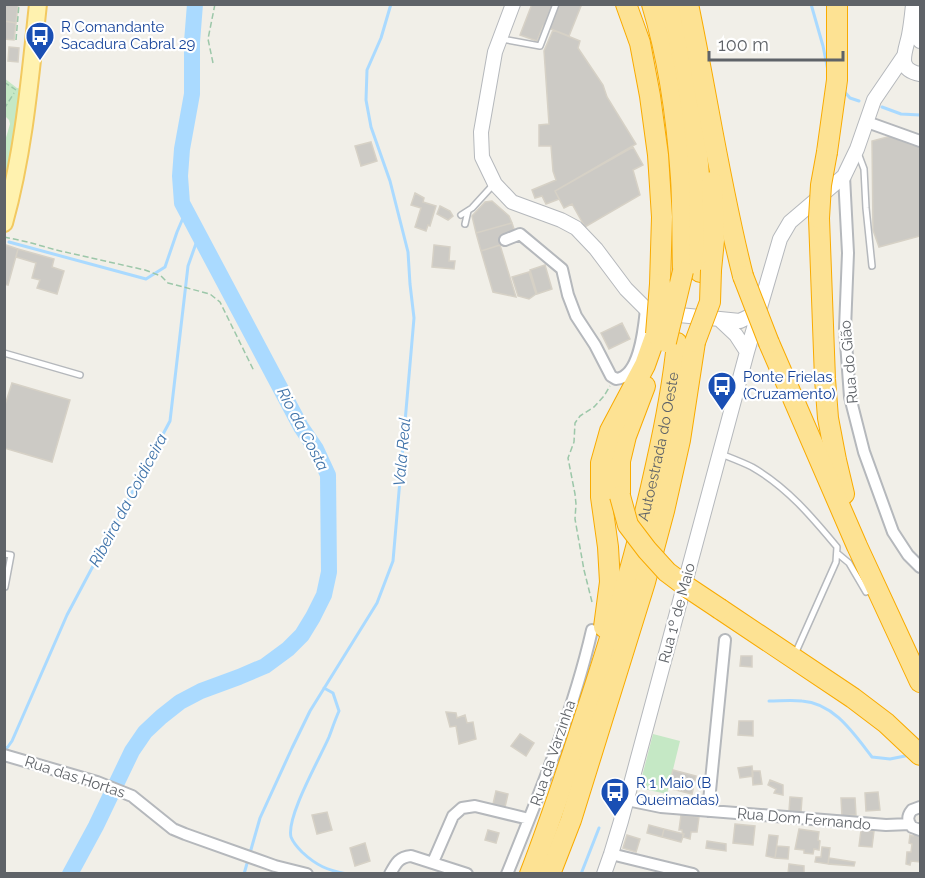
<svg xmlns="http://www.w3.org/2000/svg" width="925" height="878" viewBox="0 0 925 878" font-family="Raleway,sans-serif">
  <rect width="100%" height="100%" fill="#f1efe8"/>
  <!-- green -->
  <path fill="#c5e8c5" d="M4,78L17,88L22,89L10,166L5,172V141L10,124L9,120L5,116Z
    M653,734L680,741L667,794L639,788Z"/>
  <g fill="none" stroke-linecap="round" stroke-linejoin="round">
    <!-- stream -->
    <path stroke="#aadaff" stroke-width="3" d="M811,4L823,46L828,71
      M843,90L850,98L859,101
      M882,107L901,114L920,115
      M9,242L146,279L165,267L177,232L186,211
      M324,688L333,693L339,711C335,720 332,729 329,737C320,758 286,817 291,837C293,842 298,848 302,852C317,866 327,870 347,874
      M769,701C780,701 791,700 802,701C834,703 854,734 872,757L890,759L910,755
      M4,747L7,748L12,741L67,615L170,421L188,266L199,235
      M244,874L260,818L292,748L310,711L377,603L393,561L414,318L410,284L408,252L390,181L371,127L366,100L367,70L381,38L391,4
      M581,874L599,828"/>
    <!-- river -->
    <path stroke="#aadaff" stroke-width="16" d="M70,874L96,826L132,751L145,732L161,717L180,702L201,691L239,677L265,666L288,649L302,635L313,617L324,595L329,572L328,475L316,449L301,427L182,203L180,176L182,149L192,94V42L195,4"/>
  </g>
  <!-- building -->
  <path fill="#cccac5" stroke="#d6d1c6" stroke-width="1.5" d="M4,4L18,5L16,23L4,21Z
    M532,4H578L581,6L569,36L543,26L537,41L520,35Z
    M4,21L16,23L14,40L4,39Z
    M553,30L580,41L578,48L603,85L607,97L636,144L555,191L559,199L546,204L542,196L535,198L532,190L556,180L553,171L551,146H539V125L549,124L544,51Z
    M9,47L19,48L18,62L8,61Z
    M891,136L912,145L920,146V236L879,247L873,230L872,141Z
    M371,142L377,161L361,166L355,146Z
    M633,147L643,165L633,170L640,195L585,227L572,204L564,208L555,191Z
    M415,193L424,198L423,202L436,206L430,226L428,225L426,231L415,227L421,208L411,205Z
    M492,201L509,216L512,223L476,233L472,216L485,202Z
    M440,206L450,211L453,216L448,220L437,214Z
    M512,223L515,232L502,240L500,245L481,251L476,233Z
    M6,245L18,249L8,285L4,284V250Z
    M434,245L450,247L449,261H455L454,269L432,267Z
    M500,245L516,297L493,292L481,251Z
    M18,249L54,259L52,267L64,271L57,294L37,288L40,280L32,278L36,263L16,257Z
    M545,265L552,289L537,294L530,270Z
    M529,272L536,294L529,299L518,296L512,277Z
    M622,323L630,339L609,349L601,333Z
    M12,383L70,400L52,462L4,448V408Z
    M741,656H752V667L740,666Z
    M446,712L456,713L457,718L465,715L467,723L473,722L476,739L459,744L456,726L450,727Z
    M739,721H753V736L738,735Z
    M520,734L534,743L526,756L511,746Z
    M752,766L753,776L740,778L738,768Z
    M673,770L696,776L692,794L668,788Z
    M752,771H760L762,784L753,785Z
    M770,780L783,785V795L774,793L776,789L768,785Z
    M496,791L508,794L505,807L493,804Z
    M878,792L880,810L866,811L865,793Z
    M790,797L802,798L801,812L789,811Z
    M841,798H855L856,815L842,816Z
    M327,812L332,830L317,834L312,815Z
    M681,815L699,817L697,832H691L690,839L683,837L682,830H679Z
    M735,824L755,826L753,845L733,843Z
    M649,825L664,829L662,837L647,833Z
    M664,829L684,834L681,842L662,837Z
    M799,829L819,832L818,840L820,841L819,850L814,849L813,854L804,853V850L795,849Z
    M488,830L499,833L496,843L485,840Z
    M861,830L874,831L872,847L859,846Z
    M914,834L920,835V862L911,861L910,865L906,864L907,852H911L912,844L909,843L910,835L913,836Z
    M627,835L640,839L636,852L623,848Z
    M769,835L778,836L775,858L766,856Z
    M707,841L726,844V851L706,848Z
    M365,843L370,861L355,866L350,848Z
    M777,846L789,847L788,859L775,858Z
    M822,847L830,848L828,864L815,862L816,857H821Z
    M829,858L855,862L854,866L828,864Z
    M789,864L804,866V874H788Z"/>
  <g fill="none" stroke-linecap="round" stroke-linejoin="round">
    <!-- service casing -->
    <g stroke="#b5b8bc" stroke-width="8">
      <path id="service" d="M502,39L540,46L556,4
        M858,153L864,169L866,208L872,266
        M461,215L472,208L493,185
        M465,224L468,211
        M4,353L80,375
        M721,454C731,458 742,462 752,467C787,487 812,517 837,547L836,562L795,654
        M837,553L849,563L866,592L871,589
        M4,554L11,555L5,587"/>
    </g>
    <!-- minor casing -->
    <g stroke="#b5b8bc" stroke-width="14">
      <path id="minor" d="M867,122L920,141
        M844,176L848,253L845,329L850,397L864,452L893,532L908,555L920,567
        M505,240L520,234L562,269L568,295L576,316L595,345L611,376L616,379C640,377 644,328 646,309
        M4,755L97,782L132,796L173,829L185,834L275,866L307,874
        M627,800L661,807L886,825L910,824
        M920,807L912,810C907,816 907,821 912,827L920,830
        M708,811L725,640
        M611,854L693,874
        M433,862L453,816L462,808L475,806L529,819
        M390,874C396,863 399,857 411,856L467,874
        M507,874C539,795 573,713 592,630"/>
    </g>
    <!-- tertiary casing -->
    <g stroke="#b5b8bc" stroke-width="16">
      <path id="tertiary" d="M513,4L495,52L481,132L482,157L495,184L512,202L561,220L576,228L596,249L626,289L649,312L740,321L758,312
        M913,5C912,15 911,25 909,35C906,51 895,70 920,74
        M915,16L920,41
        M719,319L736,335L747,352
        M604,874L611,854L621,821L747,352L780,239L790,222L844,176L857,149L874,100L904,56"/>
    </g>
    <!-- primary casing -->
    <g stroke="#f2c960" stroke-width="20">
      <path id="primary" d="M4,223C24,151 30,78 38,4"/>
    </g>
    <!-- motorway casing -->
    <g stroke="#f9ab00" stroke-width="22">
      <g id="motorway">
        <path d="M626,4L640,43L650,96L658,155L662,217L660,284"/>
        <path d="M652,4C669,60 677,120 681,178C683,209 682,240 683,271"/>
        <path d="M670,4C685,60 695,118 699,176C701,208 699,240 700,272"/>
        <path d="M688,4C707,95 720,186 743,276"/>
        <path d="M827,152L837,80V4"/>
        <path d="M819,218L825,379L828,418L836,460L844,494"/>
        <path d="M711,270L714,240L712,182"/>
        <path d="M769,343L857,546L920,682"/>
        <path d="M620,496V461L626,436L645,386"/>
        <path d="M720,609L853,698L886,723L920,755"/>
        <path d="M604,627L610,582L608,547L601,497V463L610,431L645,365L656,334"/>
        <path id="s1" d="M530,874C551,820 569,765 587,710C614,629 638,548 656,465C665,425 673,384 677,343"/>
        <path d="M550,874L571,820L645,582L664,511L680,440L695,342"/>
      </g>
    </g>
    <!-- path -->
    <path stroke="#9cc7a9" stroke-width="1.5" stroke-dasharray="6 3" stroke-linecap="butt" d="M16,40L19,4
      M213,63L208,39L215,4
      M4,82L16,90
      M4,109L14,93
      M4,237L28,242L56,250L145,270L161,276L168,283L210,294L220,302L254,371
      M592,602L584,570L575,519L576,504L575,494L568,458L574,442L575,423L580,416L594,407L604,396L610,386"/>
    <!-- service -->
    <use href="#service" stroke="#fff" stroke-width="5"/>
    <!-- minor -->
    <use href="#minor" stroke="#fff" stroke-width="10"/>
    <!-- tertiary -->
    <use href="#tertiary" stroke="#fff" stroke-width="14"/>
    <!-- primary -->
    <use href="#primary" stroke="#fff2af" stroke-width="16"/>
    <!-- motorway -->
    <use href="#motorway" stroke="#fde293" stroke-width="20"/>
    <!-- motorway-bridge casing -->
    <g stroke="#f9ab00" stroke-width="22" stroke-linecap="butt">
      <path id="motorway-bridge" d="M819,218L821,185L827,152
        M743,276L769,343
        M656,334L660,284
        M666,342L683,271
        M695,342L710,302L711,270
        M620,496L628,525L647,550L667,572L687,587L720,609"/>
    </g>
    <!-- motorway-bridge -->
    <use href="#motorway-bridge" stroke="#fde293" stroke-width="20"/>
  </g>
  <!-- icons -->
  <defs>
    <g id="bus-pin" transform="scale(1.5)"><path d="M0 17L-7.5 6A9.5 9.5 0 1 1 7.5 6Z" fill="#1a4fb4" stroke="#fff"/><path d="M-5-6H5V4H4V6H2V4H-2V6H-4V4H-5ZM-3.5-4V0h7V-4ZM-3.5 1.2v1.5H-2V1.2ZM2 1.2v1.5H3.5V1.2Z" fill="#fff"/></g>
  </defs>
  <g fill-rule="evenodd">
    <use href="#bus-pin" x="40" y="36"/>
    <use href="#bus-pin" x="722" y="386"/>
    <use href="#bus-pin" x="615" y="792"/>
  </g>
  <g text-anchor="middle" dominant-baseline="central" stroke-width="4.5" stroke-linejoin="round" paint-order="stroke">
    <!-- transit labels -->
    <g font-size="15" fill="#164399" stroke="#fff" text-anchor="start">
      <text x="61" y="27">R Comandante<tspan x="61" dy="17">Sacadura Cabral 29</tspan></text>
      <text x="743" y="377">Ponte Frielas<tspan x="743" dy="17">(Cruzamento)</tspan></text>
      <text x="636" y="783">R 1 Maio (B<tspan x="636" dy="17">Queimadas)</tspan></text>
    </g>
    <!-- street labels -->
    <g font-size="15" fill="#5f6368" stroke="#fff">
      <text transform="translate(849 362) rotate(-95)">Rua do Gião</text>
      <text stroke="none"><textPath href="#s1" startOffset="447">Autoestrada do Oeste</textPath></text>
      <text transform="translate(677 613) rotate(-75)">Rua 1º de Maio</text>
      <text transform="translate(553 753) rotate(-71)">Rua da Varzinha</text>
      <text transform="translate(75 777) rotate(18)">Rua das Hortas</text>
      <text transform="translate(804 819) rotate(5)">Rua Dom Fernando</text>
    </g>
    <!-- water labels -->
    <g font-size="16" font-style="italic" fill="#4174aa" stroke="#fff">
      <text transform="translate(303 429) rotate(62)">Rio da Costa</text>
      <text transform="translate(402 452) rotate(-85)">Vala Real</text>
      <text transform="translate(128 500) rotate(-62)">Ribeira da Coidiceira</text>
    </g>
  </g>
  <!-- border -->
  <rect width="925" height="878" fill="none" stroke="#5f6368" stroke-width="12"/>
  <!-- scale -->
  <path d="M709 51v9h134v-9" fill="none" stroke="#5f6368" stroke-width="3"/>
  <text x="718" y="51" font-size="18" fill="#5f6368" stroke="#ffffff" stroke-width="4.5" paint-order="stroke">100 m</text>
</svg>
